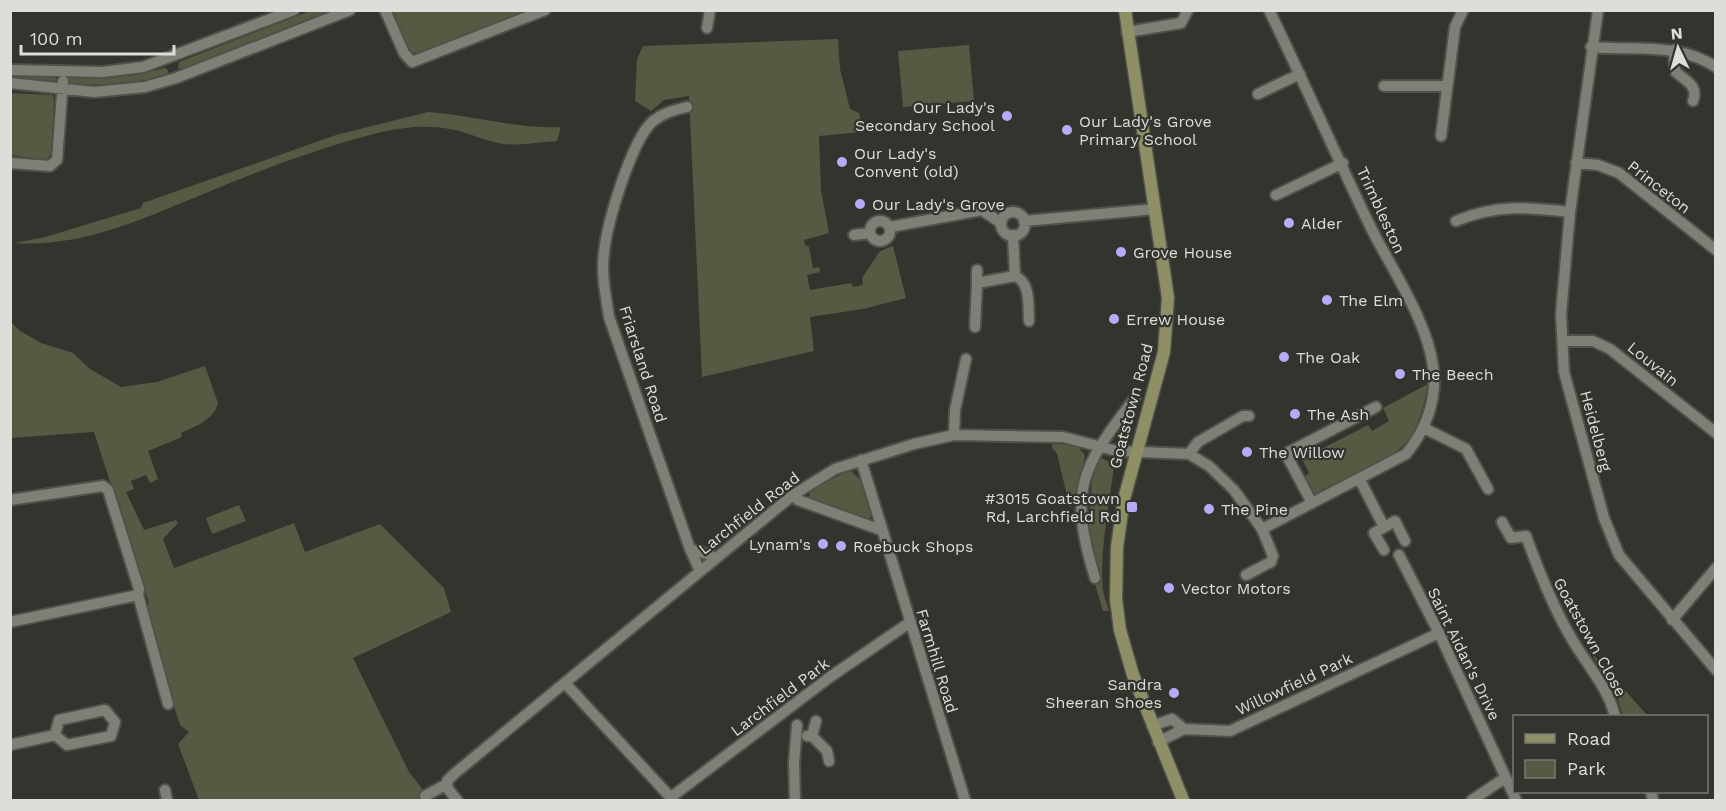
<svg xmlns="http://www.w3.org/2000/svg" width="1726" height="811" viewBox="0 0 1726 811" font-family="'Work Sans',sans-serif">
  <rect width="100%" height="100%" fill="#33342d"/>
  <!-- green -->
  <path fill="#575943" d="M310,11H335L186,68L178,69L179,62Z
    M390,11H530L419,54L408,51Z
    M838,39L840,69L850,109L859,113L863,132L819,136L821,190L829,233L804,240L805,245L809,247L813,268L819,267L820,272L807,275L810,290L851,283L853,287L863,285L862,278L880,251L893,246L906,298L863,309L810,317L814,351L702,377L689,96L664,100L651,111L635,101L637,59L643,46Z
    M969,45L974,101L903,107L898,51Z
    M165,68L168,70L167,75C133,84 103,86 68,84L66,81L69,77L132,76Z
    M20,73L54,76L57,79L53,83L20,81Z
    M10,93L52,95L54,98L52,152L47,160L11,155Z
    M428,112C472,115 516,129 561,127L557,141C540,142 520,146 503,144C484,141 468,132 450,129C427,125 405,127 382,132C323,146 261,170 206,193C144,218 82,248 14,243L45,237L141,208L143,203L336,135Z
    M10,321L20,331L41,343L73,353L90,369L121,387L157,382L205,366L218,403C214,420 196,426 181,433L182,437L148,451L158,479L150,483L146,475L131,481L134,489L126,492L144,530L176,520L178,523L163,539L174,568L294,523L305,552L380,524L444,588L451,612L353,658L409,772L431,800H199L178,744L189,732L180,725L144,614L149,603L94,432L11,438Z
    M1428,384C1416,450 1399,452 1344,482L1342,480L1321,490L1322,494H1314L1304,477L1309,473L1302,459L1368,425L1372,431L1389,421L1383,408Z
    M1054,444L1076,445L1085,455L1077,495L1070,508L1057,454L1051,446Z
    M1099,457L1114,464C1110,506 1099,547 1103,590C1104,597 1107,603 1109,611H1103L1095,584L1100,573L1088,533L1092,481Z
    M850,470L861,480L872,513L870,518L866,519L809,498L810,490Z
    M239,505L246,521L212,534L206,518Z
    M1589,650L1648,716H1623L1617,696Z"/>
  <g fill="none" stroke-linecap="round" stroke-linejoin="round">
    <!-- street casing -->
    <g stroke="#51514c" stroke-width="14">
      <path id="street" d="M385,10L404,53L412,62L545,10
        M1598,10L1570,212L1561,314L1564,372L1604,518L1619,555L1716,670
        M707,28L710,10
        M1127,32L1181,23L1188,10
        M1591,47C1634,51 1678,42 1716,67
        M1674,50L1675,71C1685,81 1699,85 1693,101
        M10,70L103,72L143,67L294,10
        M10,83L94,92L145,87L176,78L350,10
        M1384,86H1447
        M1258,94L1300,74
        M687,107C674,110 663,113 653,121C631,141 607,223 604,253C601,275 606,296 609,317L690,549L700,571
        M1441,136L1455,27L1463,10
        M10,163L50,166L57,160L63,81
        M1576,163L1598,165L1619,173L1716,250
        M1276,195L1343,163
        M1001 224a12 12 0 1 1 24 0a12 12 0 1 1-24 0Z
        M870 231a10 10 0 1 1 20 0a10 10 0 1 1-20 0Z
        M1024,221L1155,209
        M1456,221C1497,204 1527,207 1570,212
        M890,227L982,210L1001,223
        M854,235L870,233
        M1013,235L1015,276C1031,283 1028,305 1029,321
        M977,270V283
        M975,327L977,283L1015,276
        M1563,341H1593L1610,349L1716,433
        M1424,428L1466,449L1488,489
        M954,435L955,410L966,359
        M1189,454L1198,442L1243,416H1249
        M861,460L965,800
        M1360,480L1384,527
        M793,495L798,500L881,530
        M10,500L103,486L108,490L139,589L138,595L168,704
        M1312,503L1287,456L1289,452L1376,407
        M1502,522L1511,538L1526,536C1539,572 1553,608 1573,641C1588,666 1608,688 1615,716
        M1262,529L1406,454C1426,430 1438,398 1433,366C1427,321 1393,271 1372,230C1337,158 1305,84 1270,12
        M690,549L710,555L714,560
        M1384,550L1374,533L1395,521L1405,541
        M1399,555L1439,633L1516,800
        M1095,578C1068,490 1081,468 1135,398
        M1672,620L1716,568
        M10,622L138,595
        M565,683L673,800
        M1152,726L1172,719L1184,729
        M807,736H812L816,721
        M812,736L827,751L829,761
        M1158,742L1184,729L1230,731L1439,633
        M10,745L55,735L59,720L105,710L115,722L111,736L67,745L55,735
        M165,790L167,800
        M1651,792L1653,800
        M425,796L447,784
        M670,798L830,677L909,623
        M457,800L448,789L447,781L454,774L793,495L835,469L914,444L954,435L1063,437L1117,451L1189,454L1209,466L1234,490L1262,529L1273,556L1271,562L1246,575
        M795,800L794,763L797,725
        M1472,800L1505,778"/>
    </g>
    <!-- secondary casing -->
    <g stroke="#51514c" stroke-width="15">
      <path id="secondary" d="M1125,10L1168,298L1164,352L1124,499L1117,547L1116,599L1120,630L1133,675L1183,800"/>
    </g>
    <!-- street -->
    <use href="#street" stroke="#7e7f77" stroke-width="10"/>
    <!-- secondary -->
    <use href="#secondary" stroke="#8e8f64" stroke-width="12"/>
  </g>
  <!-- markers -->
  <g fill="#b7abf8" stroke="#33342d" stroke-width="2">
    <circle cx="1007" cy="116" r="6"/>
    <circle cx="1067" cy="130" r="6"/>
    <circle cx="842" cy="162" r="6"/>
    <circle cx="860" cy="204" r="6"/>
    <circle cx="1289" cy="223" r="6"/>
    <circle cx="1121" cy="252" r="6"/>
    <circle cx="1327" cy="300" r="6"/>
    <circle cx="1114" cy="319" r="6"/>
    <circle cx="1284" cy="357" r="6"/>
    <circle cx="1400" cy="374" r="6"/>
    <circle cx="1295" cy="414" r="6"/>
    <circle cx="1247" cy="452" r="6"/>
    <rect x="1126" y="501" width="12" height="12" rx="3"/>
    <circle cx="1209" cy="509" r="6"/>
    <circle cx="823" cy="544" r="6"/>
    <circle cx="841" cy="546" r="6"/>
    <circle cx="1169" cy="588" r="6"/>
    <circle cx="1174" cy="693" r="6"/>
  </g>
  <g text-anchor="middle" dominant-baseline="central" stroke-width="4.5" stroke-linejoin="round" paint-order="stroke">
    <!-- poi labels -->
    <g font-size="16" fill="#ddddd9" stroke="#33342d" text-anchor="start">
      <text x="995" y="107" text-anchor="end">Our Lady's<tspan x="995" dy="18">Secondary School</tspan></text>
      <text x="1079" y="121">Our Lady's Grove<tspan x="1079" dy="18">Primary School</tspan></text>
      <text x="854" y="153">Our Lady's<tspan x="854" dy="18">Convent (old)</tspan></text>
      <text x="872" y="204">Our Lady's Grove</text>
      <text x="1301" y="223">Alder</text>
      <text x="1133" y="252">Grove House</text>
      <text x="1339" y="300">The Elm</text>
      <text x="1126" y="319">Errew House</text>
      <text x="1296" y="357">The Oak</text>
      <text x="1412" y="374">The Beech</text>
      <text x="1307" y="414">The Ash</text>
      <text x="1259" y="452">The Willow</text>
      <text x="1120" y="498" text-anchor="end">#3015 Goatstown<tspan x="1120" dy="18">Rd, Larchfield Rd</tspan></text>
      <text x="1221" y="509">The Pine</text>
      <text x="811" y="544" text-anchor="end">Lynam's</text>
      <text x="853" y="546">Roebuck Shops</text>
      <text x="1181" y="588">Vector Motors</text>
      <text x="1162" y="684" text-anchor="end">Sandra<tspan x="1162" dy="18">Sheeran Shoes</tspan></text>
    </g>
    <!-- street labels -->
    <g font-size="16" fill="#ddddd9" stroke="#33342d">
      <text transform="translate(1659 187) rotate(38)">Princeton</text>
      <text transform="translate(1381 210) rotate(65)">Trimbleston</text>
      <text transform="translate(643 364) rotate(72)">Friarsland Road</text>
      <text transform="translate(1653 364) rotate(39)">Louvain</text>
      <text transform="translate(1131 406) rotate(-75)">Goatstown Road</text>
      <text transform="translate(1596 431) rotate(75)">Heidelberg</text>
      <text transform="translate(749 513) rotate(-38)">Larchfield Road</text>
      <text transform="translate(1590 637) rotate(61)">Goatstown Close</text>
      <text transform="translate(1464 654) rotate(64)">Saint Aidan's Drive</text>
      <text transform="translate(937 661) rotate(73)">Farmhill Road</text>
      <text transform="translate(1294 684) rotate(-25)">Willowfield Park</text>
      <text transform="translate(780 697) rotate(-37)">Larchfield Park</text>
    </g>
  </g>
  <!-- border -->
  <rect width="1726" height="811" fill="none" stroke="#ddddd9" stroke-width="24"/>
  <!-- legend -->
  <rect x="1513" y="715" width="195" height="78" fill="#33342d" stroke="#777872" stroke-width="1.5"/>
  <rect x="1525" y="734" width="30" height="9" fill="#8e8f64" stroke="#777872" stroke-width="1.5"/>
  <text x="1567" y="745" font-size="18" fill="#ddddd9">Road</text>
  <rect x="1525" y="760" width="30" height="18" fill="#575943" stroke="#777872" stroke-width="1.5"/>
  <text x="1567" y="775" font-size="18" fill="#ddddd9">Park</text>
  <!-- north arrow -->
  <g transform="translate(1678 48) rotate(355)" stroke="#33342d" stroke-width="4.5" paint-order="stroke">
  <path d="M0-4.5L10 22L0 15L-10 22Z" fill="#ddddd9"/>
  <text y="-9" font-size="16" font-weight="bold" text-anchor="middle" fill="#ddddd9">N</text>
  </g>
  <!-- scale -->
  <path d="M21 45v9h153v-9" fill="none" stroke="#ddddd9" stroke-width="3"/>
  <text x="30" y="45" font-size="18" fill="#ddddd9" stroke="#33342d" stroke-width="4.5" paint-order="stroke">100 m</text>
</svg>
